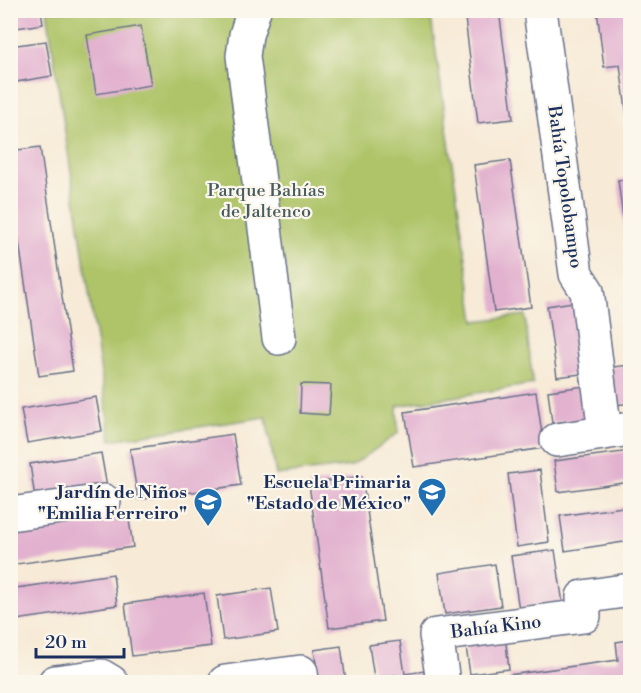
<svg xmlns="http://www.w3.org/2000/svg" width="641" height="693" viewBox="0 0 641 693" font-family="'Libre Bodoni',serif">
  <rect width="100%" height="100%" fill="#fbf7ec"/>
  <filter id="ink" filterUnits="userSpaceOnUse"><feTurbulence type="fractalNoise" baseFrequency=".0167" numOctaves="2"/><feDisplacementMap in="SourceGraphic" scale="12" xChannelSelector="R" yChannelSelector="G"/><feConvolveMatrix kernelMatrix="1 2 1 2 8 2 1 2 1" color-interpolation-filters="sRGB"/></filter>
  <filter id="wash" filterUnits="userSpaceOnUse"><feTurbulence type="fractalNoise" baseFrequency=".008" numOctaves="4" result="noise"/><feDisplacementMap in="SourceGraphic" scale="24" xChannelSelector="R" yChannelSelector="G"/><feGaussianBlur stdDeviation="1.35" result="paint"/><feColorMatrix in="noise" values="0 0 0 0 0 0 0 0 0 0 0 0 0 0 0 0 0 1.4 0 .05"/><feComposite in="paint" operator="in"/></filter>
  <g filter="url(#wash)">
    <rect width="100%" height="100%" fill="#f7ead6"/>
    <!-- green -->
    <path fill="#afc469" stroke="#657a64" stroke-width="1.5" d="M47,11H430L475,321L525,315L533,384L397,406L398,433L352,466L276,475L266,417L111,440Z"/>
    <g id="blocks">
      <!-- building -->
      <path fill="#e2b1cf" d="M10,10H41L43,24L10,29Z
        M464,10H499L513,119L478,123Z
        M597,10H626L630,47V132H629L620,65L604,67Z
        M141,26L151,85L96,94L87,35Z
        M46,41L52,76L10,83V46Z
        M40,147L73,371L39,376L10,182V151Z
        M510,160L531,307L494,312L474,165Z
        M630,179V262L629,263L618,180Z
        M579,301L589,373L557,377L547,306Z
        M630,365V403L609,406L604,368Z
        M301,384L331,385L329,415L300,413Z
        M585,386L589,419L552,423L548,391Z
        M536,392L544,448L414,467L405,412Z
        M96,397L102,431L27,443L21,409Z
        M233,434L241,485L138,500L130,449Z
        M630,451V482L558,492L554,461Z
        M101,453L107,487L35,498L30,464Z
        M540,470L549,542L517,547L508,474Z
        M362,476L383,621L329,628L309,484Z
        M630,506V541L565,551L560,516Z
        M128,513L133,547L10,565V530Z
        M555,550L563,604L519,610L511,556Z
        M495,564L501,606L445,614L439,573Z
        M113,574L117,605L10,621V589Z
        M271,588L278,632L223,640L217,596Z
        M204,593L211,646L132,656L125,604Z
        M505,635L509,669L470,674L465,640Z
        M630,640V677L623,678L624,682H510L509,675L618,660L616,642Z
        M400,641L405,674L424,671L426,682H397L396,675L374,678L369,645Z
        M341,646L346,682H319L314,650Z"/>
    </g>
  </g>
  <g filter="url(#ink)">
    <use href="#blocks" fill-opacity="0" stroke="#687088" stroke-width="1.5"/>
    <g fill="none" stroke-linecap="round" stroke-linejoin="round">
      <!-- street casing -->
      <g stroke="#687088" stroke-width="36">
        <path id="street" d="M254,10L246,35L243,56L279,338
          M540,10L576,274L587,291L605,433
          M557,440L630,429
          M10,514L104,501
          M55,682L101,676L111,682
          M225,682L301,672L302,682
          M443,682L436,635L584,616L583,597L630,590"/>
      </g>
      <!-- street -->
      <use href="#street" stroke="#fff" stroke-width="33"/>
    </g>
  </g>
  <!-- icons -->
  <defs>
    <g id="school-pin" transform="scale(1.5)"><path d="M0 17L-7.5 6A9.5 9.5 0 1 1 7.5 6Z" fill="#1f6fb2" stroke="#fbf7ec"/><path d="M0-5L7-2L0 1L-7-2ZM-4 1L0 2.5L4 1V4Q0 6-4 4Z" fill="#fff"/></g>
  </defs>
  <g fill-rule="evenodd">
    <use href="#school-pin" x="432" y="492"/>
    <use href="#school-pin" x="208" y="502"/>
  </g>
  <g text-anchor="middle" dominant-baseline="central" stroke-width="4.5" stroke-linejoin="round" paint-order="stroke">
    <!-- street labels -->
    <g font-size="18" fill="#1b2f5e" stroke="#fbf7ec">
      <text transform="translate(565 187) rotate(82)">Bahía Topolobampo</text>
      <text transform="translate(496 627) rotate(-7)">Bahía Kino</text>
    </g>
    <!-- park labels -->
    <g font-size="18" fill="#475c61" stroke="#fbf7ec">
      <text x="266" y="190">Parque Bahías<tspan x="266" dy="21">de Jaltenco</tspan></text>
    </g>
    <!-- poi labels -->
    <g font-size="18" font-weight="bold" fill="#1b2f5e" stroke="#fbf7ec" text-anchor="end">
      <text x="411" y="482">Escuela Primaria<tspan x="411" dy="21">"Estado de México"</tspan></text>
      <text x="187" y="492">Jardín de Niños<tspan x="187" dy="21">"Emilia Ferreiro"</tspan></text>
    </g>
  </g>
  <!-- margin -->
  <rect width="641" height="693" fill="none" stroke="#fbf7ec" stroke-width="36"/>
  <!-- scale -->
  <path d="M36 648v9h88v-9" fill="none" stroke="#1b2f5e" stroke-width="3"/>
  <text x="45" y="648" font-size="18" fill="#1b2f5e" stroke="#fbf7ec" stroke-width="4.5" paint-order="stroke">20 m</text>
</svg>
